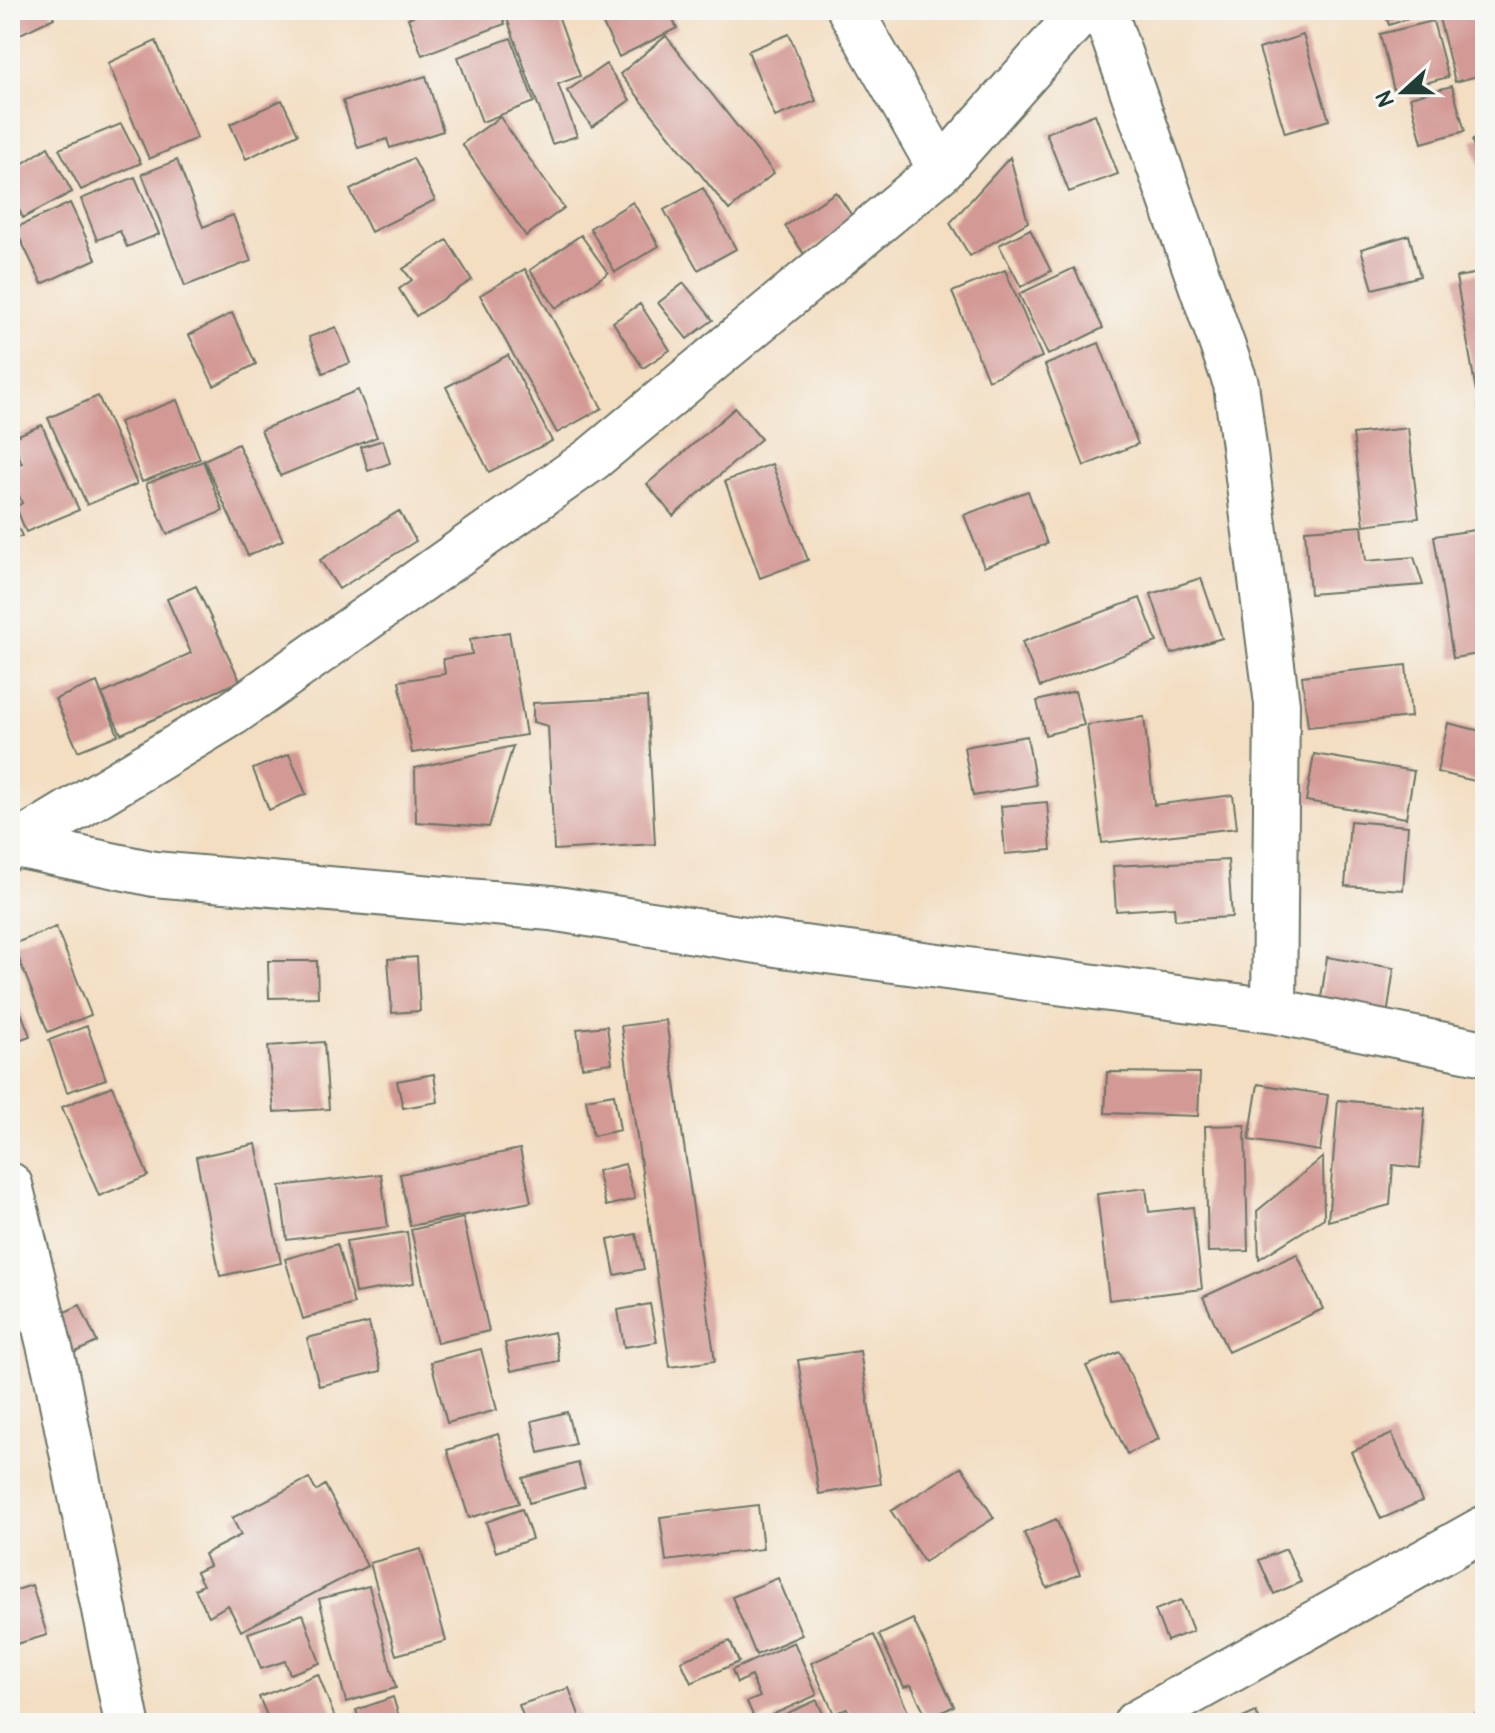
<svg xmlns="http://www.w3.org/2000/svg" width="1495" height="1733" viewBox="0 0 1495 1733" font-family="Pangolin,sans-serif">
  <rect width="100%" height="100%" fill="#f6f6f2"/>
  <filter id="ink" filterUnits="userSpaceOnUse"><feTurbulence type="fractalNoise" baseFrequency=".0125" numOctaves="2"/><feDisplacementMap in="SourceGraphic" scale="16" xChannelSelector="R" yChannelSelector="G"/><feConvolveMatrix kernelMatrix="1 2 1 2 8 2 1 2 1" color-interpolation-filters="sRGB"/></filter>
  <filter id="wash" filterUnits="userSpaceOnUse"><feTurbulence type="fractalNoise" baseFrequency=".006" numOctaves="4" result="noise"/><feDisplacementMap in="SourceGraphic" scale="32" xChannelSelector="R" yChannelSelector="G"/><feGaussianBlur stdDeviation="1.8" result="paint"/><feColorMatrix in="noise" values="0 0 0 0 0 0 0 0 0 0 0 0 0 0 0 0 0 1.4 0 .05"/><feComposite in="paint" operator="in"/></filter>
  <g filter="url(#wash)">
    <rect width="100%" height="100%" fill="#f3dec2"/>
    <g id="blocks">
      <!-- building -->
      <path fill="#d39994" d="M10,10H50L54,18L10,39Z
        M429,10H500L505,24L422,55L408,18Z
        M504,10H556L580,76L558,84L577,136L552,144Z
        M596,10H668L677,28L619,57Z
        M1384,10H1431V11L1389,25Z
        M1470,10H1485V74L1455,82L1439,18Z
        M1433,21L1448,77L1394,91L1380,34Z
        M789,34L816,101L775,117L748,51Z
        M1303,35L1329,120L1285,133L1259,49Z
        M666,36L774,173L729,210L620,74Z
        M511,38L534,102L482,122L458,57Z
        M156,41L197,138L149,159L108,63Z
        M606,64L630,100L592,127L567,91Z
        M426,76L443,131L390,148L387,139L358,148L343,101Z
        M1452,86L1465,131L1422,143L1410,97Z
        M282,100L298,134L246,159L230,124Z
        M1095,114L1118,174L1069,192L1046,133Z
        M500,117L564,208L526,236L462,144Z
        M121,124L141,163L81,190L59,149Z
        M1485,137V183H1484L1472,140Z
        M48,147L72,192L23,218L10,190V172Z
        M1010,157L1028,222L970,256L950,223Z
        M413,158L435,200L371,232L350,190Z
        M177,160L203,227L233,215L251,261L185,286L142,174Z
        M135,177L159,234L127,247L120,231L97,240L81,199Z
        M703,188L736,249L698,270L664,210Z
        M836,192L855,220L804,254L785,226Z
        M633,202L659,246L615,272L590,228Z
        M70,203L96,259L42,284L15,228Z
        M1030,229L1051,271L1021,287L999,245Z
        M581,235L608,273L556,308L530,270Z
        M1409,235L1420,276L1373,289L1361,249Z
        M447,240L472,280L416,316L399,289L412,280L403,269Z
        M1074,268L1103,328L1048,355L1019,294Z
        M525,269L602,408L557,433L480,295Z
        M1005,270L1042,357L988,380L952,292Z
        M1485,272V389L1476,391L1456,277Z
        M684,283L713,320L687,339L658,303Z
        M640,304L670,350L643,368L613,322Z
        M232,313L256,364L214,386L189,335Z
        M336,327L350,363L323,373L309,337Z
        M1099,343L1138,444L1084,466L1045,365Z
        M508,355L552,441L489,472L446,387Z
        M358,390L377,437L280,476L261,430Z
        M98,396L137,484L87,505L48,418Z
        M1478,396H1485V507H1483Z
        M177,400L200,459L142,482L119,422Z
        M735,408L761,439L673,516L647,484Z
        M42,425L79,510L26,532L16,507L22,503L10,474V468L22,463L11,438Z
        M1408,428L1419,518L1364,525L1353,434Z
        M383,440L390,463L368,471L361,447Z
        M238,444L283,540L248,556L204,460Z
        M203,461L223,511L167,534L146,484Z
        M772,464L808,560L760,578L725,481Z
        M1028,491L1047,544L984,567L964,515Z
        M10,510L22,536L10,541Z
        M399,511L416,541L339,589L320,560Z
        M1362,526L1366,561L1414,557L1423,585L1310,594L1305,530Z
        M1482,529L1485,653L1453,658L1434,536Z
        M1201,578L1222,638L1171,654L1151,594Z
        M196,586L240,681L121,734L102,694L191,653L167,599Z
        M1140,598L1157,642L1040,687L1022,642Z
        M509,632L526,735L412,753L399,681L445,674L443,659L472,654L470,639Z
        M1406,665L1411,717L1308,727L1302,676Z
        M97,682L118,735L78,751L55,699Z
        M1075,691L1084,725L1045,735L1037,701Z
        M647,697L655,844L554,850L548,726L533,722V703Z
        M1144,717L1154,805L1233,795L1237,828L1102,843L1087,725Z
        M1448,723L1485,732L1483,783L1437,772Z
        M1027,736L1036,785L973,796L964,747Z
        M513,746L489,827L416,822L415,768Z
        M289,754L306,794L269,810L253,769Z
        M1314,754L1414,771L1406,818L1306,801Z
        M1047,802L1051,850L1005,854L1001,806Z
        M1350,821L1408,826L1403,890L1345,886Z
        M1228,860L1232,917L1175,920L1174,907L1116,911L1113,866Z
        M56,927L91,1015L48,1032L13,944Z
        M417,957L420,1011L392,1013L388,959Z
        M1327,957L1394,968L1386,1023L1319,1013Z
        M268,961H317L318,997L269,998Z
        M17,1002L30,1036L10,1043V1004Z
        M666,1020L715,1361L670,1367L621,1026Z
        M87,1026L106,1079L67,1092L49,1040Z
        M607,1026L612,1063L582,1067L577,1029Z
        M324,1042L329,1109L274,1112L268,1046Z
        M1107,1072L1200,1073L1198,1116L1105,1113Z
        M434,1074L438,1102L403,1108L397,1081Z
        M1258,1084L1328,1095L1320,1151L1249,1140Z
        M112,1086L148,1176L99,1196L62,1107Z
        M614,1094L620,1130L593,1136L586,1099Z
        M1338,1100L1425,1108L1420,1168L1393,1165L1390,1205L1328,1221Z
        M1245,1125L1248,1251L1208,1252L1205,1126Z
        M256,1144L281,1263L220,1276L196,1157Z
        M520,1149L531,1202L410,1226L400,1174Z
        M1323,1157L1324,1218L1259,1259L1257,1211Z
        M625,1164L635,1199L606,1206L597,1171Z
        M381,1174L388,1227L287,1240L280,1186Z
        M1146,1188L1149,1212L1193,1207L1202,1289L1109,1300L1097,1194Z
        M463,1218L489,1331L437,1343L411,1230Z
        M407,1232L414,1283L355,1293L346,1241Z
        M636,1234L644,1269L615,1275L608,1240Z
        M337,1244L354,1304L303,1319L285,1259Z
        M1297,1254L1323,1309L1228,1352L1203,1297Z
        M650,1304L657,1342L624,1347L618,1310Z
        M80,1305L97,1342L63,1358L45,1321Z
        M369,1323L381,1371L319,1386L307,1338Z
        M554,1332L559,1361L511,1371L505,1343Z
        M481,1349L497,1410L447,1423L431,1362Z
        M860,1351L881,1484L819,1494L798,1360Z
        M1120,1352L1159,1439L1127,1454L1086,1366Z
        M567,1412L575,1444L539,1453L532,1421Z
        M498,1434L519,1503L469,1518L447,1450Z
        M1392,1434L1422,1501L1381,1519L1351,1452Z
        M578,1463L585,1487L529,1503L523,1478Z
        M962,1467L994,1518L924,1562L891,1511Z
        M309,1478L316,1491L325,1485L367,1566L241,1631L228,1605L209,1616L195,1589L203,1585L196,1572L209,1566L204,1554L241,1535L232,1518Z
        M758,1505L763,1549L666,1561L660,1517Z
        M522,1509L532,1539L496,1552L486,1522Z
        M1056,1519L1080,1574L1047,1588L1024,1533Z
        M421,1549L446,1641L396,1655L370,1563Z
        M1286,1549L1301,1582L1274,1594L1259,1560Z
        M778,1578L802,1635L756,1655L732,1597Z
        M32,1585L47,1635L10,1646V1592Z
        M369,1586L396,1688L346,1702L319,1599Z
        M1181,1600L1193,1631L1167,1641L1155,1610Z
        M303,1614L320,1663L290,1674L285,1661L261,1669L248,1633Z
        M913,1619L954,1706L928,1719L911,1685L904,1687L879,1635Z
        M874,1635L913,1723H853L847,1708L834,1714L811,1663Z
        M730,1641L739,1662L691,1683L681,1661Z
        M794,1642L817,1695L756,1722L747,1702L760,1697L751,1676L737,1683L732,1670Z
        M318,1674L337,1723H270L259,1697Z
        M569,1688L582,1723H526L519,1705Z
        M393,1697L401,1723H360L356,1710Z
        M817,1700L827,1723H776L774,1719Z
        M1485,1709V1723H1459Z
        M1256,1712L1261,1723H1239L1238,1720Z"/>
    </g>
  </g>
  <g filter="url(#ink)">
    <use href="#blocks" fill-opacity="0" stroke="#697566" stroke-width="2"/>
    <g fill="none" stroke-linecap="round" stroke-linejoin="round">
      <!-- minor casing -->
      <g stroke="#697566" stroke-width="48">
        <path id="minor" d="M850,10L941,170
          M1104,10L1236,384L1277,704L1274,1011
          M16,845L154,874L551,908L789,946L1274,1011L1485,1053
          M10,848L233,713L592,459L941,170L1083,10
          M10,1185L56,1373L127,1723
          M1136,1723L1485,1528"/>
      </g>
      <!-- minor -->
      <use href="#minor" stroke="#fff" stroke-width="44"/>
    </g>
  </g>
  <!-- margin -->
  <rect width="1495" height="1733" fill="none" stroke="#f6f6f2" stroke-width="40"/>
  <!-- north arrow -->
  <g transform="translate(1403 92) rotate(249)" stroke="#f6f6f2" stroke-width="6" paint-order="stroke">
  <path d="M0-6L14 30L0 20L-14 30Z" fill="#1f3d34"/>
  <text y="-12" font-size="22" font-weight="bold" text-anchor="middle" fill="#1f3d34">N</text>
  </g>
</svg>
